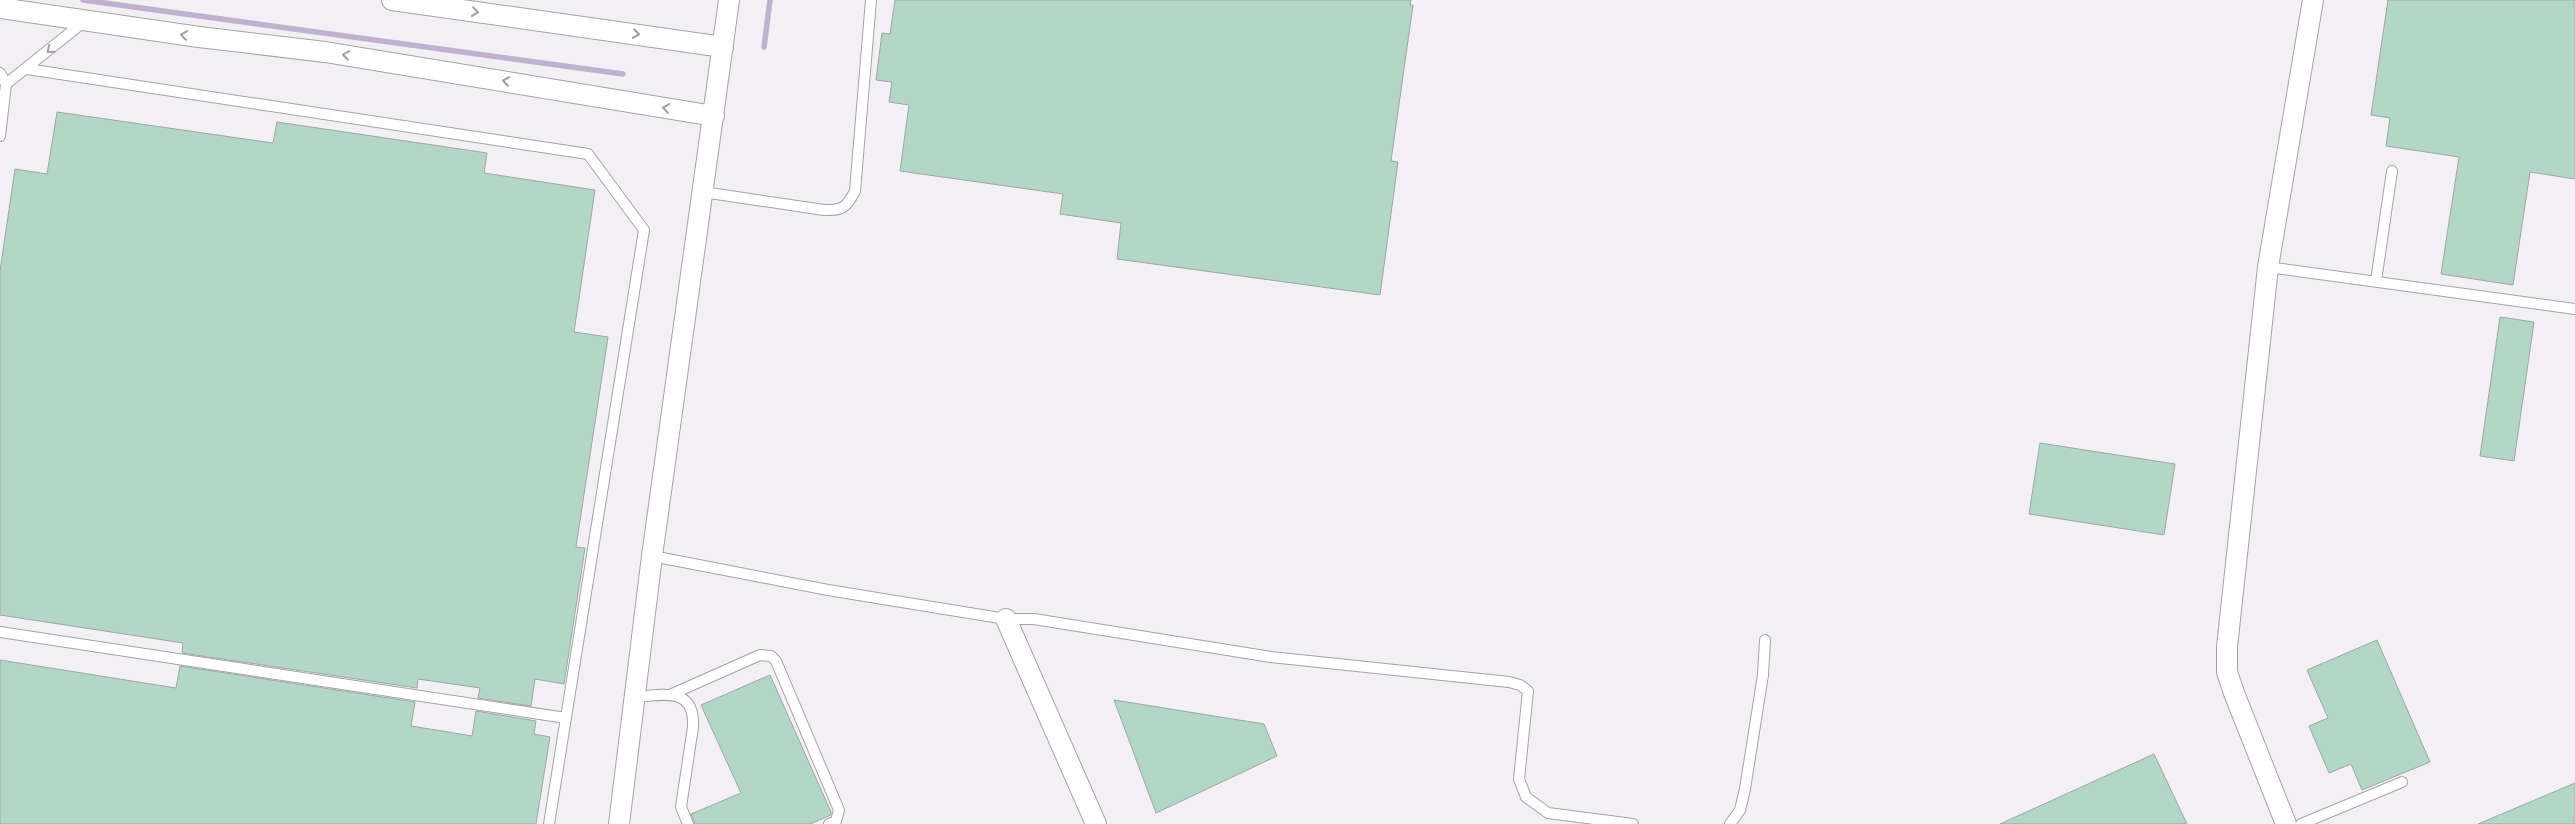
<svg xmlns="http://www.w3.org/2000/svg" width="2575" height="824" viewBox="0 0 2575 824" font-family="'Source Sans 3',sans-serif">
  <rect width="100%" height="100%" fill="#f2f0f4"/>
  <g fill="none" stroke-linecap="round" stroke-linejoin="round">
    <!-- stream -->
    <path stroke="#bfb1cf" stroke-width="5.5" d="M83,0L623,74
      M764,47L770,0"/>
  </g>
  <!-- building -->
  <path fill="#b2d7c7" stroke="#a1a6a4" d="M895,0H1411L1410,5H1413L1391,161L1398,162L1380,295L1117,259L1121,223L1060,214L1063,194L900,171L909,105L889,102L892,82L876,80L882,33L890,34Z
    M2388,0H2575V179L2530,172L2513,285L2441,274L2459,157L2386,146L2390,118L2371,115Z
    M57,112L273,143L277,122L487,153L484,173L595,190L574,332L608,337L576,547L585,548L564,684L535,679L531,706L478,698L480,688L418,679L417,688L182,653L183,643L0,615V271L15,169L47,174Z
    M2500,317L2534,322L2514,461L2480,456Z
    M2040,443L2175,464L2164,535L2029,514Z
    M2377,640L2430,762L2362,790L2351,764L2329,773L2309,726L2328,718L2307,670Z
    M0,660L176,688L180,666L415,702L411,726L472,736L476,711L536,721L534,734L550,737L536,824H0Z
    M770,675L831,812V815L810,824H695L691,814L741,793L701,705Z
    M1114,700L1264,724L1277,756L1156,813Z
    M2154,754L2187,824H2000Z
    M2575,783V824H2478Z"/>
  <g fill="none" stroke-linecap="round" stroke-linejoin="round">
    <!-- lane casing -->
    <g stroke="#a4a3a7" stroke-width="12">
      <path id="lane" d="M27,69L588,154L644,230L549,824
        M0,73L6,84L0,136
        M6,84L86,20
        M703,192L824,210C842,211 847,207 855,191L871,0
        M2268,267L2575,309
        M2376,281L2392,171
        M652,556L828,590L1006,619H1034L1271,657L1509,682L1520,685L1528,691L1519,779L1526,797L1548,813L1633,824
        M0,632L566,718
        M672,694L760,655L771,656L776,661L839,810L836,821L829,824
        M635,697C663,695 695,686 693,727L681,807L688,824
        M1730,824L1740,810L1745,789L1763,675L1765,640
        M2301,824L2402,782"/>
    </g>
    <!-- street casing -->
    <g stroke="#a4a3a7" stroke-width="22">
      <path id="street" d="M392,0L723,47
        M0,8L199,37L325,52L714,116
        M1006,619L1096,824
        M619,824L652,556L729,0
        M2286,824L2234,693L2227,672V647L2268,267L2313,0"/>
    </g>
    <!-- lane -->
    <use href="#lane" stroke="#fff" stroke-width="10"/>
    <!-- street -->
    <use href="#street" stroke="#fff" stroke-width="20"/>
  </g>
  <!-- one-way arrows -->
  <defs><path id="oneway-chevron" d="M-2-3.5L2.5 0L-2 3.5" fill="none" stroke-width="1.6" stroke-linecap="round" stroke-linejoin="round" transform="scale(1.25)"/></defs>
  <g stroke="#a0a0a0">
    <use href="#oneway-chevron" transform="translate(475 12) rotate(8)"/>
    <use href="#oneway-chevron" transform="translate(636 34) rotate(8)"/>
    <use href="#oneway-chevron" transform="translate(184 35) rotate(-171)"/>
    <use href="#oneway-chevron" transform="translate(50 50) rotate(140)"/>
    <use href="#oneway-chevron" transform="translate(346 55) rotate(-171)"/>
    <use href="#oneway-chevron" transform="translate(506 81) rotate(-171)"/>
    <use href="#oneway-chevron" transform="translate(666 108) rotate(-171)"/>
  </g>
</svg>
